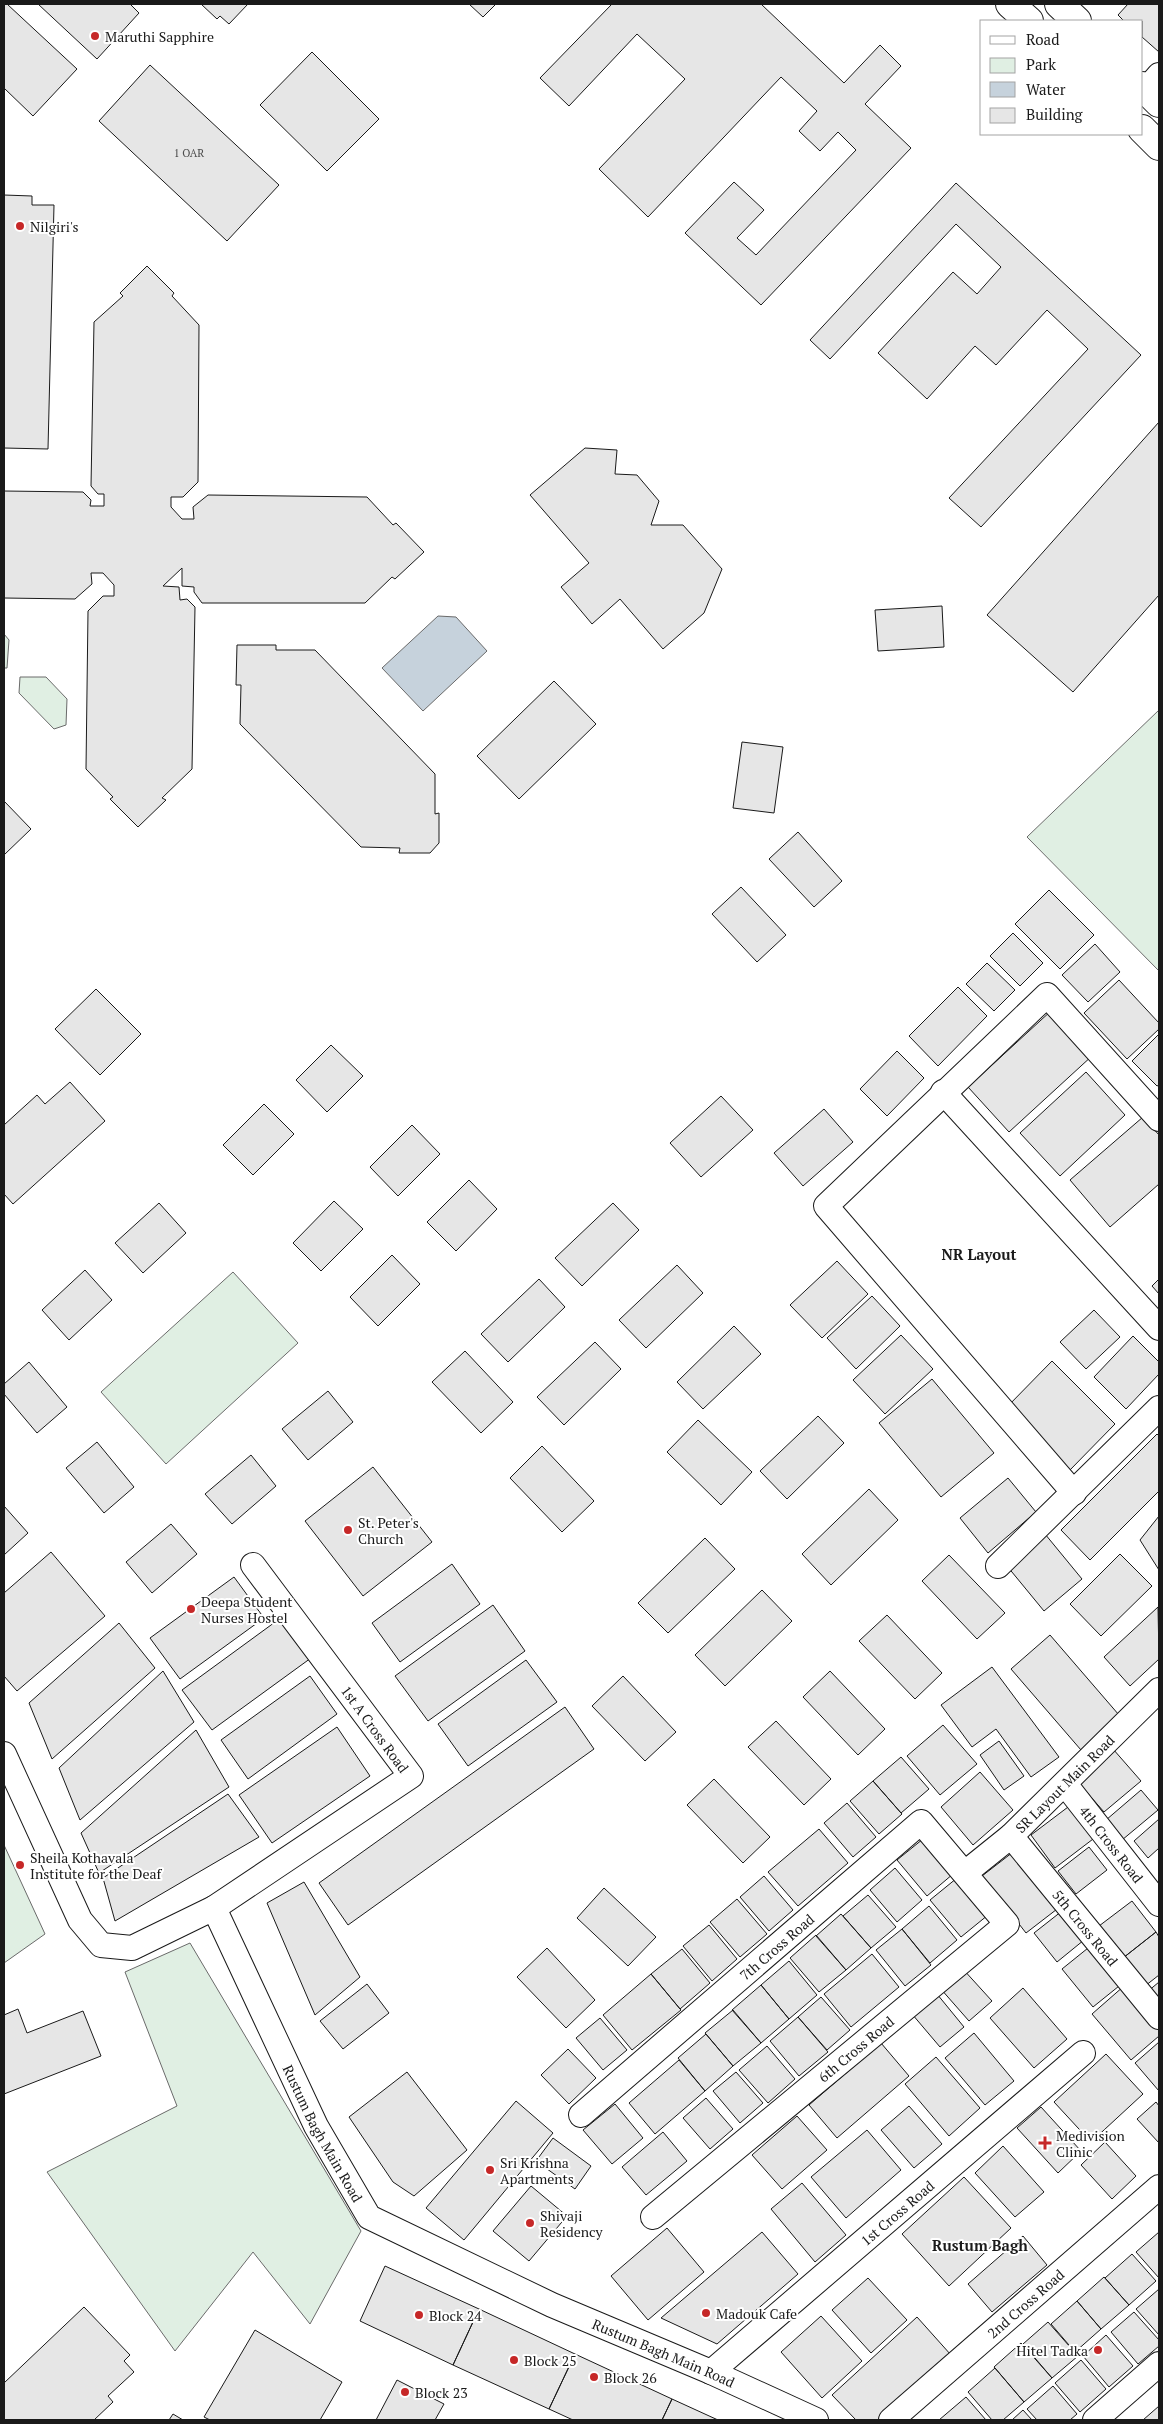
<svg xmlns="http://www.w3.org/2000/svg" width="1163" height="2424" viewBox="0 0 1163 2424" font-family="'PT Serif',serif">
  <rect width="100%" height="100%" fill="#fff"/>
  <!-- green -->
  <path fill="#e0efe3" stroke="#6a6a6a" d="M4,634L9,640L7,668H4Z
    M20,677H46L67,699L66,725L54,729L19,693Z
    M1159,710V971L1027,837Z
    M233,1272L298,1343L166,1464L101,1392Z
    M4,1845L45,1934L4,1963Z
    M190,1943L361,2231L310,2324L253,2252L175,2351L47,2172L177,2106L125,1972Z"/>
  <!-- water -->
  <path fill="#c6d2dc" stroke="#6a6a6a" d="M438,616L456,617L487,651L423,711L382,668Z"/>
  <!-- building -->
  <path fill="#e6e6e6" stroke="#1a1a1a" d="M4,4H7L77,69L33,116L4,88Z
    M38,4H130L139,13L97,59Z
    M201,4H248L229,24L220,16L217,19Z
    M469,4H496L483,17Z
    M612,4H761L844,83L880,45L901,66L865,104L911,148L761,305L685,233L734,182L764,210L737,238L756,255L856,150L838,132L820,151L799,131L817,111L781,77L648,217L599,169L685,79L637,34L569,106L540,78Z
    M1128,4H1159V52L1142,37V21H1124L1118,15Z
    M312,52L379,119L327,171L260,105Z
    M150,65L279,185L227,241L99,121Z
    M956,183L1141,355L981,527L949,498L1088,349L1047,310L996,365L975,346L927,399L878,353L953,272L977,294L1001,267L956,224L830,359L810,340Z
    M4,195L32,196V205H54L48,449L4,448Z
    M147,266L174,293L172,296L199,325L198,482L183,497H171V507L182,519H194L193,507L208,495L367,497L393,525L396,523L424,552L395,579L392,577L365,603H202L194,592V587L182,586V568L163,586L179,587L180,600L187,599L195,607L192,769L162,798L166,800L138,827L110,799L113,797L86,769L88,611L103,596H114V585L103,573H91L92,584L75,599L4,598V491L83,492L91,500L90,506H104V494H98L91,486L94,322L123,296L120,293Z
    M1159,422V595L1073,692L987,615Z
    M585,448L617,450L615,474L637,475L659,501L651,525H683L722,569L704,613L663,649L620,599L592,624L561,587L589,563L530,495Z
    M942,606L944,647L878,651L875,610Z
    M237,645H276V650H315L435,774V814L439,813V843L430,853H399L400,848L361,847L240,724L241,685H236Z
    M554,681L596,724L519,799L477,756Z
    M742,742L783,747L774,813L733,808Z
    M4,801L31,829L4,855Z
    M798,832L842,881L814,907L769,859Z
    M741,887L786,935L757,962L712,914Z
    M1049,890L1094,935L1060,969L1015,924Z
    M1013,933L1043,963L1020,986L990,956Z
    M1095,944L1120,972L1088,1002L1062,975Z
    M987,963L1015,990L994,1011L966,984Z
    M1119,980L1159,1023V1029L1127,1059L1084,1013Z
    M958,987L987,1016L938,1066L909,1036Z
    M96,989L141,1034L100,1075L55,1029Z
    M1052,1010L1093,1055L1009,1132L968,1087Z
    M1159,1034V1085L1157,1086L1132,1061Z
    M331,1045L363,1076L327,1112L296,1080Z
    M897,1051L924,1078L887,1116L860,1089Z
    M1086,1072L1125,1115L1060,1176L1020,1133Z
    M70,1082L105,1121L13,1204L4,1194V1125L37,1095L45,1104Z
    M721,1096L753,1130L701,1177L670,1143Z
    M264,1104L294,1134L253,1175L223,1145Z
    M824,1109L853,1142L803,1186L774,1153Z
    M1143,1117L1159,1135V1184L1110,1227L1070,1180Z
    M412,1125L440,1154L398,1196L370,1167Z
    M469,1180L497,1209L456,1251L427,1222Z
    M334,1201L363,1229L321,1271L293,1243Z
    M159,1203L186,1233L143,1273L115,1243Z
    M613,1203L639,1230L582,1286L555,1258Z
    M392,1255L420,1284L378,1326L350,1297Z
    M837,1261L868,1294L822,1338L790,1305Z
    M677,1265L703,1293L646,1348L619,1320Z
    M85,1270L112,1300L69,1340L42,1310Z
    M539,1279L565,1307L508,1362L481,1334Z
    M1159,1279V1294L1152,1286Z
    M872,1296L900,1326L856,1369L827,1338Z
    M1094,1310L1120,1337L1086,1369L1060,1342Z
    M734,1326L761,1354L703,1409L677,1382Z
    M901,1335L933,1369L885,1414L853,1380Z
    M1133,1336L1159,1362V1374L1126,1409L1094,1377Z
    M595,1342L621,1369L564,1425L537,1397Z
    M465,1351L513,1402L481,1433L432,1382Z
    M1052,1361L1115,1424L1069,1471L1006,1408Z
    M29,1362L67,1407L37,1433L4,1394V1384Z
    M932,1379L994,1453L941,1497L879,1423Z
    M328,1391L353,1422L308,1460L282,1429Z
    M818,1416L844,1443L787,1499L760,1471Z
    M698,1420L752,1472L721,1505L667,1452Z
    M1157,1434L1159,1436V1491L1090,1560L1061,1530Z
    M97,1442L134,1487L104,1513L66,1468Z
    M542,1446L594,1501L562,1532L510,1478Z
    M251,1455L276,1486L232,1524L205,1494Z
    M373,1467L432,1542L363,1596L305,1521Z
    M1008,1478L1036,1512L988,1553L960,1518Z
    M869,1489L898,1520L831,1585L802,1554Z
    M4,1506L28,1533L4,1555Z
    M1159,1516V1570L1140,1540Z
    M171,1524L197,1554L152,1593L126,1562Z
    M1045,1534L1082,1579L1044,1611L1007,1566Z
    M705,1538L735,1569L668,1633L638,1603Z
    M51,1552L105,1616L17,1691L4,1676V1593Z
    M1120,1554L1152,1586L1101,1636L1070,1604Z
    M949,1555L1005,1613L977,1639L922,1581Z
    M452,1564L480,1604L400,1662L372,1623Z
    M234,1577L264,1618L180,1679L150,1638Z
    M762,1590L792,1621L725,1686L695,1655Z
    M493,1605L525,1651L428,1721L395,1676Z
    M1158,1607L1159,1659L1130,1686L1104,1657Z
    M887,1615L942,1673L915,1699L859,1641Z
    M282,1617L311,1658L212,1730L182,1690Z
    M119,1623L155,1668L52,1759L29,1703Z
    M1050,1635L1119,1715L1081,1750L1011,1669Z
    M526,1660L557,1702L468,1766L438,1724Z
    M992,1667L1059,1757L1031,1777L996,1729L972,1747L941,1705Z
    M163,1671L194,1722L80,1820L59,1768Z
    M830,1671L885,1729L858,1755L803,1697Z
    M310,1676L337,1714L248,1779L221,1740Z
    M623,1676L676,1732L645,1761L592,1706Z
    M565,1707L594,1749L348,1925L319,1883Z
    M776,1721L831,1779L804,1805L748,1747Z
    M943,1725L977,1764L940,1795L907,1756Z
    M337,1727L370,1776L272,1843L239,1795Z
    M196,1730L229,1787L99,1873L81,1833Z
    M999,1741L1024,1776L1004,1790L980,1755Z
    M1113,1749L1141,1781L1104,1812L1077,1781Z
    M901,1757L929,1789L901,1813L873,1781Z
    M980,1772L1013,1810L973,1845L941,1807Z
    M714,1779L770,1837L743,1863L687,1805Z
    M873,1781L902,1814L879,1834L850,1801Z
    M1141,1790L1158,1810L1122,1840L1106,1820Z
    M228,1794L259,1837L115,1921L103,1878Z
    M847,1803L876,1837L853,1857L824,1823Z
    M1072,1804L1097,1836L1055,1868L1031,1835Z
    M1159,1819V1848L1148,1858L1134,1841Z
    M819,1829L848,1863L798,1906L768,1872Z
    M923,1839L953,1874L927,1896L897,1860Z
    M1089,1847L1107,1870L1076,1894L1058,1871Z
    M1017,1849L1061,1906L1026,1933L982,1876Z
    M895,1868L922,1900L897,1922L870,1890Z
    M764,1876L793,1910L769,1931L740,1897Z
    M957,1878L988,1915L961,1937L930,1900Z
    M304,1882L360,1977L315,2015L267,1903Z
    M604,1888L656,1937L628,1966L577,1918Z
    M868,1895L896,1927L871,1948L843,1916Z
    M737,1899L767,1934L740,1957L710,1922Z
    M1132,1901L1156,1932L1123,1958L1099,1926Z
    M929,1906L957,1940L930,1963L902,1929Z
    M1062,1911L1084,1940L1057,1962L1034,1933Z
    M841,1914L871,1948L846,1970L816,1936Z
    M709,1925L737,1959L712,1981L683,1946Z
    M902,1929L931,1965L905,1986L876,1950Z
    M1156,1932L1159,1937V1975L1145,1986L1123,1958Z
    M816,1935L846,1970L819,1992L790,1958Z
    M1093,1944L1124,1982L1093,2007L1062,1969Z
    M547,1948L595,2000L566,2028L517,1977Z
    M682,1949L710,1983L680,2009L651,1974Z
    M872,1954L899,1987L851,2027L824,1994Z
    M789,1961L817,1995L789,2019L761,1985Z
    M962,1968L992,2001L969,2021L940,1988Z
    M651,1974L681,2010L632,2050L603,2015Z
    M1159,1982V2008L1147,1992Z
    M367,1984L389,2013L343,2049L320,2021Z
    M761,1985L789,2019L761,2043L732,2010Z
    M1124,1986L1159,2027V2036L1131,2060L1092,2014Z
    M1023,1988L1067,2039L1034,2068L990,2018Z
    M937,1994L964,2027L940,2047L912,2014Z
    M821,1997L850,2030L827,2050L798,2017Z
    M18,2009L27,2033L83,2011L101,2056L4,2094V2015Z
    M733,2010L761,2043L733,2066L705,2033Z
    M798,2017L828,2052L799,2076L770,2041Z
    M600,2018L627,2050L603,2070L576,2038Z
    M974,2033L1014,2081L985,2105L945,2058Z
    M706,2034L733,2066L705,2091L678,2058Z
    M1159,2042V2091L1135,2063Z
    M881,2043L909,2076L837,2138L809,2105Z
    M767,2046L795,2079L768,2103L739,2070Z
    M568,2049L596,2078L569,2104L541,2075Z
    M1106,2054L1143,2094L1091,2142L1054,2102Z
    M936,2057L980,2108L949,2136L905,2084Z
    M679,2060L705,2091L655,2134L629,2103Z
    M407,2072L467,2150L414,2196L393,2182L349,2117Z
    M736,2072L763,2103L740,2123L713,2091Z
    M706,2098L733,2129L710,2149L683,2118Z
    M516,2101L553,2133L464,2240L426,2208Z
    M1156,2102L1159,2106V2143L1137,2119Z
    M615,2104L643,2138L612,2164L583,2130Z
    M909,2106L942,2144L914,2168L881,2130Z
    M1041,2107L1081,2151L1058,2173L1017,2128Z
    M797,2116L827,2150L782,2189L752,2155Z
    M867,2130L901,2170L846,2218L811,2177Z
    M663,2132L687,2161L646,2195L622,2167Z
    M553,2138L591,2166L575,2189L536,2161Z
    M1105,2142L1136,2176L1112,2199L1081,2165Z
    M1003,2146L1044,2192L1015,2217L975,2173Z
    M964,2177L1011,2228L949,2286L902,2234Z
    M802,2183L846,2235L815,2262L771,2209Z
    M531,2186L567,2216L529,2261L493,2231Z
    M667,2228L704,2272L648,2320L611,2276Z
    M762,2232L798,2274L717,2344L661,2318Z
    M1159,2232V2278L1136,2252Z
    M1023,2236L1047,2265L992,2312L968,2284Z
    M1132,2254L1156,2281L1129,2305L1105,2278Z
    M385,2266L479,2309L453,2365L360,2321Z
    M1104,2277L1129,2305L1101,2329L1077,2301Z
    M868,2278L907,2320L871,2353L832,2310Z
    M1159,2289V2335L1136,2309Z
    M1077,2301L1101,2329L1075,2352L1051,2324Z
    M84,2307L130,2355L124,2361L134,2372L108,2396L113,2402L94,2420H4V2383Z
    M479,2309L575,2354L549,2409L453,2365Z
    M1134,2312L1159,2340V2346L1138,2364L1111,2332Z
    M821,2316L862,2361L822,2398L781,2352Z
    M917,2317L951,2355L881,2420H856L832,2395Z
    M1048,2322L1078,2356L1052,2378L1023,2344Z
    M255,2330L342,2382L320,2420H210L204,2417Z
    M1106,2335L1133,2366L1109,2387L1083,2356Z
    M1021,2343L1052,2378L1024,2402L994,2367Z
    M575,2354L672,2399L662,2420H573L549,2409Z
    M1081,2360L1106,2389L1080,2412L1055,2383Z
    M995,2368L1024,2402L1003,2420H992L968,2392Z
    M397,2380L444,2404L435,2420H376Z
    M1053,2386L1077,2414L1070,2420H1037L1027,2409Z
    M966,2397L986,2420H939Z
    M672,2399L718,2420H662Z
    M1159,2406V2420H1143Z
    M1023,2410L1032,2420H1012Z
    M173,2414L183,2420H169Z"/>
  <g fill="none" stroke-linecap="round" stroke-linejoin="round">
    <!-- minor casing -->
    <g stroke="#1a1a1a" stroke-width="26">
      <g id="minor">
        <path d="M1146,90L1159,75"/>
        <path d="M943,1092L1159,1328"/>
        <path d="M1074,1493L826,1206L1047,995L1159,1119"/>
        <path d="M998,1566L1159,1408"/>
        <path id="s1" d="M4,1754L80,1920L101,1945L132,1948L214,1908L316,2126L369,2217L552,2305L711,2372L816,2420"/>
        <path id="s2" d="M1065,1784L1159,1904"/>
        <path id="s3" d="M1011,1836L1159,2017"/>
        <path id="s4" d="M965,1873L1011,1836L1159,1690"/>
        <path d="M214,1908L411,1776L253,1565"/>
        <path id="s5" d="M581,2115L921,1822L1007,1924L653,2217"/>
        <path id="s6" d="M711,2372L1083,2053"/>
        <path id="s7" d="M891,2420L1159,2187"/>
        <path d="M1095,2420L1159,2364"/>
      </g>
    </g>
    <!-- tertiary casing -->
    <g stroke="#1a1a1a" stroke-width="30">
      <path id="tertiary" d="M1010,4L1029,21
        M1059,4L1077,21
        M1142,86L1159,103
        M1142,129L1159,146"/>
    </g>
    <!-- minor -->
    <use href="#minor" stroke="#fff" stroke-width="24"/>
    <!-- tertiary -->
    <use href="#tertiary" stroke="#fff" stroke-width="28"/>
  </g>
  <!-- markers -->
  <g fill="#c62828" stroke="#fff" stroke-width="2">
    <circle cx="95" cy="36" r="5"/>
    <circle cx="20" cy="226" r="5"/>
    <circle cx="348" cy="1530" r="5"/>
    <circle cx="191" cy="1609" r="5"/>
    <circle cx="20" cy="1865" r="5"/>
    <path d="M1042.5 2135.5h5v5h5v5h-5v5h-5v-5h-5v-5h5z"/>
    <circle cx="490" cy="2170" r="5"/>
    <circle cx="530" cy="2223" r="5"/>
    <circle cx="706" cy="2313" r="5"/>
    <circle cx="419" cy="2315" r="5"/>
    <circle cx="1098" cy="2350" r="5"/>
    <circle cx="514" cy="2360" r="5"/>
    <circle cx="594" cy="2377" r="5"/>
    <circle cx="405" cy="2392" r="5"/>
  </g>
  <g text-anchor="middle" dominant-baseline="central" stroke-width="4" stroke-linejoin="round" paint-order="stroke">
    <!-- number labels -->
    <g font-size="11" fill="#4d4d4d">
      <text x="189" y="153">1 OAR</text>
    </g>
    <!-- poi labels -->
    <g font-size="14" fill="#1a1a1a" stroke="#fff" text-anchor="start">
      <text x="105" y="36">Maruthi Sapphire</text>
      <text x="30" y="226">Nilgiri's</text>
      <text x="358" y="1522">St. Peter's<tspan x="358" dy="16">Church</tspan></text>
      <text x="201" y="1601">Deepa Student<tspan x="201" dy="16">Nurses Hostel</tspan></text>
      <text x="30" y="1857">Sheila Kothavala<tspan x="30" dy="16">Institute for the Deaf</tspan></text>
      <text x="1056" y="2135">Medivision<tspan x="1056" dy="16">Clinic</tspan></text>
      <text x="500" y="2162">Sri Krishna<tspan x="500" dy="16">Apartments</tspan></text>
      <text x="540" y="2215">Shivaji<tspan x="540" dy="16">Residency</tspan></text>
      <text x="716" y="2313">Madouk Cafe</text>
      <text x="429" y="2315">Block 24</text>
      <text x="1088" y="2350" text-anchor="end">Hitel Tadka</text>
      <text x="524" y="2360">Block 25</text>
      <text x="604" y="2377">Block 26</text>
      <text x="415" y="2392">Block 23</text>
    </g>
    <!-- street labels -->
    <g font-size="14" fill="#1a1a1a" stroke="#fff">
      <text transform="translate(375 1729) rotate(54)">1st A Cross Road</text>
      <text stroke="none"><textPath href="#s4" startOffset="134">SR Layout Main Road</textPath></text>
      <text stroke="none"><textPath href="#s2" startOffset="76">4th Cross Road</textPath></text>
      <text stroke="none"><textPath href="#s3" startOffset="118">5th Cross Road</textPath></text>
      <text stroke="none"><textPath href="#s5" startOffset="258">7th Cross Road</textPath></text>
      <text transform="translate(856 2049) rotate(-40)">6th Cross Road</text>
      <text stroke="none"><textPath href="#s1" startOffset="588">Rustum Bagh Main Road</textPath></text>
      <text stroke="none"><textPath href="#s6" startOffset="245">1st Cross Road</textPath></text>
      <text stroke="none"><textPath href="#s7" startOffset="178">2nd Cross Road</textPath></text>
      <text stroke="none"><textPath href="#s1" startOffset="1008">Rustum Bagh Main Road</textPath></text>
    </g>
    <!-- neighbourhood labels -->
    <g font-size="15" font-weight="bold" fill="#1a1a1a" stroke="#fff">
      <text x="979" y="1254">NR Layout</text>
      <text x="980" y="2245">Rustum Bagh</text>
    </g>
  </g>
  <!-- border -->
  <rect width="1163" height="2424" fill="none" stroke="#1a1a1a" stroke-width="10"/>
  <!-- legend -->
  <rect x="980" y="20" width="162" height="115" fill="#ffffff" stroke="#a3a3a3"/>
  <rect x="990" y="36" width="25" height="8" fill="#ffffff" stroke="#a3a3a3"/>
  <text x="1026" y="45" font-size="15" fill="#1a1a1a">Road</text>
  <rect x="990" y="58" width="25" height="15" fill="#e0efe3" stroke="#a3a3a3"/>
  <text x="1026" y="70" font-size="15" fill="#1a1a1a">Park</text>
  <rect x="990" y="82" width="25" height="15" fill="#c6d2dc" stroke="#a3a3a3"/>
  <text x="1026" y="95" font-size="15" fill="#1a1a1a">Water</text>
  <rect x="990" y="108" width="25" height="15" fill="#e6e6e6" stroke="#a3a3a3"/>
  <text x="1026" y="120" font-size="15" fill="#1a1a1a">Building</text>
</svg>
